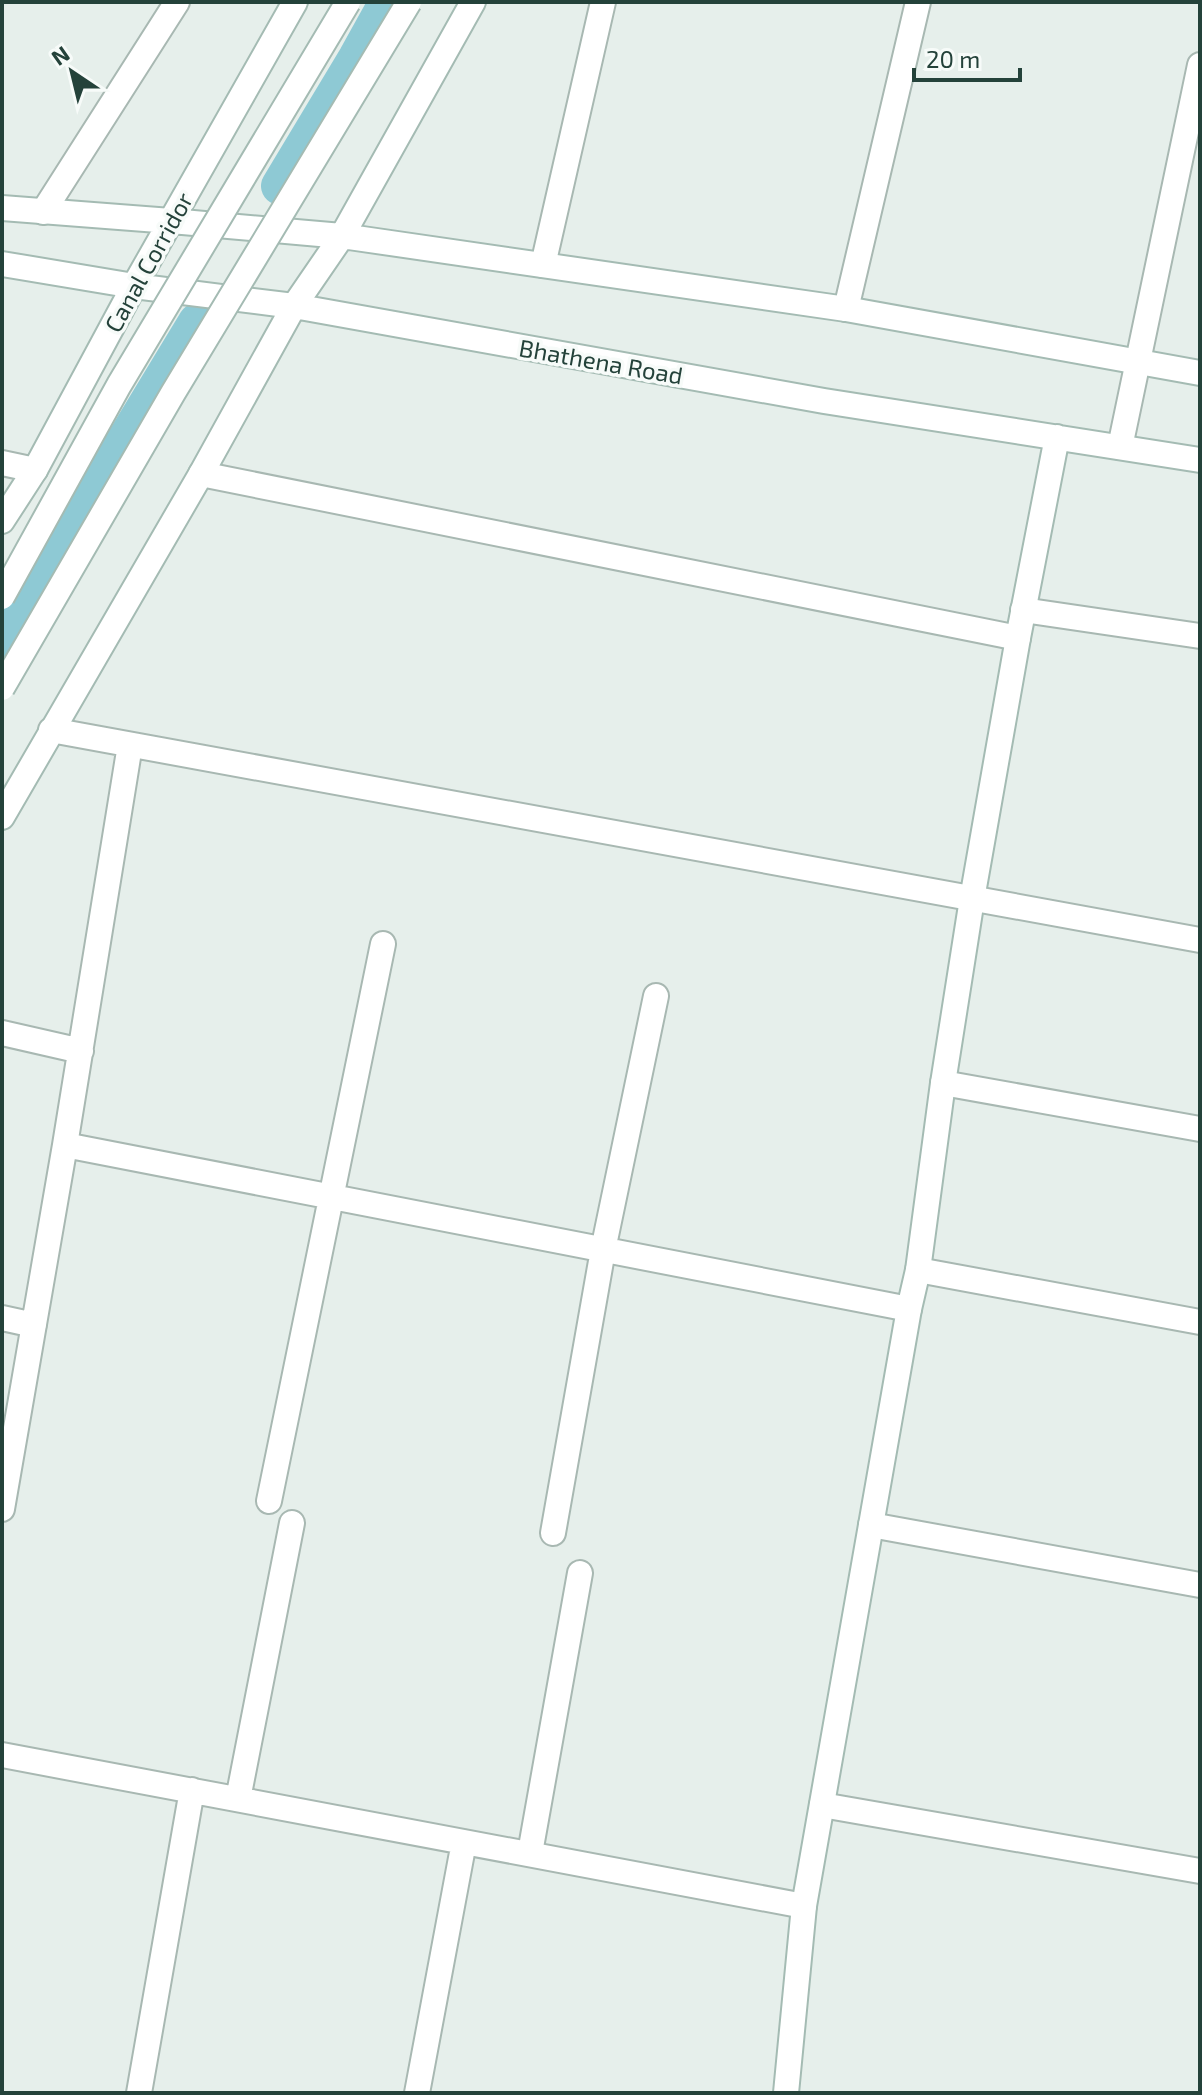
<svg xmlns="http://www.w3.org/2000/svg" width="1202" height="2095" viewBox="0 0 1202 2095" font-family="'Exo 2',sans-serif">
  <rect width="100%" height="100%" fill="#e6efeb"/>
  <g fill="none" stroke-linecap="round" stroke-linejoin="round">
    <!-- canal -->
    <path stroke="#8ec9d4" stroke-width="38" d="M280,186L357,58L388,2
      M2,644L197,322"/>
    <!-- street casing -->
    <g stroke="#a8b8b2" stroke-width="28">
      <path id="street" d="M43,212L177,2
        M543,265L603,2
        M846,309L918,2
        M1120,447L1200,65
        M2,463L35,470
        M201,474L1018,638
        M1023,610L1200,636
        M51,730L1200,940
        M2,1033L81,1051
        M943,1083L1200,1129
        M65,1145L909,1309
        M918,1270L1200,1322
        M2,1318L34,1325
        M269,1501L383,944
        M2,1509L65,1145L130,745
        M871,1525L1200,1585
        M553,1533L603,1250L656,996
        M2,1755L804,1906
        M238,1799L292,1523
        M822,1805L1200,1871
        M530,1853L580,1573
        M139,2093L192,1790
        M417,2093L464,1842"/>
    </g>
    <!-- secondary casing -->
    <g stroke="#a4bbb3" stroke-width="28">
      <path id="secondary" d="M2,208L171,221L342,236L846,309L1200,373
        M2,264L134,286L294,306L824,401L1200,460
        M2,521L35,470L134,286L295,2
        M2,817L201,474L294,306L342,236L473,2
        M786,2093L804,1906L909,1309L918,1270L943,1083L972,899L1018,638L1057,437"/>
    </g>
    <!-- street -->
    <use href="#street" stroke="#fff" stroke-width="24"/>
    <!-- secondary -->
    <use href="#secondary" stroke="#fff" stroke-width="24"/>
    <!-- secondary-bridge casing -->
    <g stroke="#a4bbb3" stroke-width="28" stroke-linecap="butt">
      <path id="secondary-bridge" d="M2,597L119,385L348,2
        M2,688L173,393L409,2"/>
    </g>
    <!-- secondary-bridge -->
    <use href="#secondary-bridge" stroke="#fff" stroke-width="24"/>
  </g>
  <g text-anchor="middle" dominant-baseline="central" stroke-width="7" stroke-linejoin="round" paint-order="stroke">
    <!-- street labels -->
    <g font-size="24" fill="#24423a" stroke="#f7fbf9">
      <text transform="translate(148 262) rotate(-61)">Canal Corridor</text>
      <text transform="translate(601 361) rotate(10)">Bhathena Road</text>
    </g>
  </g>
  <!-- border -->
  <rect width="1202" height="2095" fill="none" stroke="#24423a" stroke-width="8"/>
  <!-- north arrow -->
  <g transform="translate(72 72) rotate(325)" stroke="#f7fbf9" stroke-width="6" paint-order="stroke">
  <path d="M0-6L14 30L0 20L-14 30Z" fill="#24423a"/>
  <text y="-12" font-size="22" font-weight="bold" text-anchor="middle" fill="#24423a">N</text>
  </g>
  <!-- scale -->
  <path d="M914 68v12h106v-12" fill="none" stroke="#24423a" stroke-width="4"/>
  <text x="926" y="68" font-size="24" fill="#24423a" stroke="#f7fbf9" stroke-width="6" paint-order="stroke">20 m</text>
</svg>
